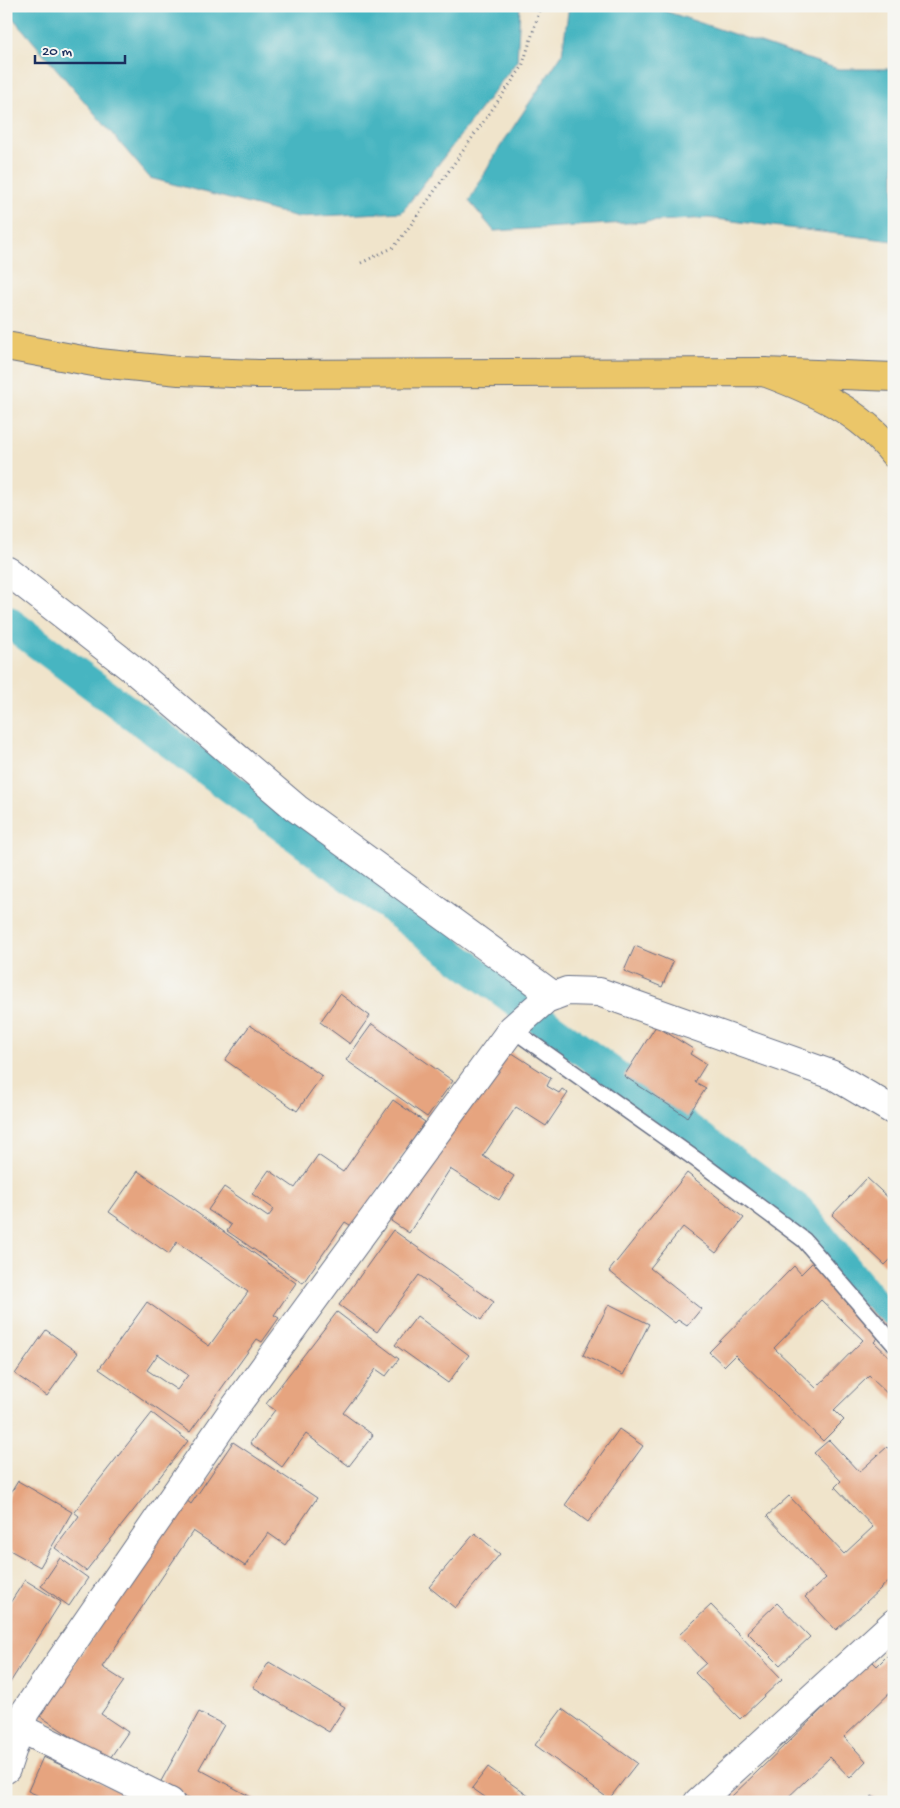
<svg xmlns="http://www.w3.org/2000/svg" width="900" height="1808" viewBox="0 0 900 1808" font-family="'Gochi Hand',sans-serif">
  <rect width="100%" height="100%" fill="#f6f6f2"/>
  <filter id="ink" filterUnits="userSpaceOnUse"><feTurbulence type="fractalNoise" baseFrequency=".02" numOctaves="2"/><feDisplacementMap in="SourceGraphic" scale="10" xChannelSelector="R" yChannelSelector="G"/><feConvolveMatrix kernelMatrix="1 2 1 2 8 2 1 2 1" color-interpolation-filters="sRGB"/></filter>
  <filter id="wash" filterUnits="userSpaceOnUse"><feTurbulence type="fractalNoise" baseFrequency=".0096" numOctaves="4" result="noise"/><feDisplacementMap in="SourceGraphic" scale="20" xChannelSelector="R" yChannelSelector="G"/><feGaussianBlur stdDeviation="1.12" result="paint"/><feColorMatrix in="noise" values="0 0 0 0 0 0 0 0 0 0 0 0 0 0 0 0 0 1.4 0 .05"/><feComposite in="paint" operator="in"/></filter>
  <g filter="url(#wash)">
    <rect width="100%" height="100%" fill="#f0e4cb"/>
    <!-- water -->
    <path fill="#47b5c1" stroke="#317290" d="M6,6H520L517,61L402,212L298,217L150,178L6,10Z
      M569,6H650L838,69H894V241L708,218L494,231L469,201L498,150L562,54Z"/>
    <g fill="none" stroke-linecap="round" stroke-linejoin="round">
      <!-- canal -->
      <path stroke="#47b5c1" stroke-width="31" d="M6,620L545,1023L799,1210L894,1328"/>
    </g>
    <g id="blocks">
      <!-- building -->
      <path fill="#e6a47f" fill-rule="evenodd" d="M635,946L673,962L662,987L624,971Z
        M340,994L370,1016L350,1044L320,1022Z
        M372,1024L453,1081L427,1117L346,1060Z
        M250,1025L322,1076L297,1111L225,1060Z
        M656,1026L693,1049L690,1054L706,1064L695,1082L706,1088L687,1117L624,1076Z
        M503,1047L551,1078L547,1086L559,1093L562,1089L568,1093L546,1126L516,1107L483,1156L514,1176L499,1200L450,1169L409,1233L391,1221Z
        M393,1100L425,1122L353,1227L345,1222L303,1283L227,1231L231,1225L208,1210L224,1187L268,1217L274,1209L252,1194L269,1170L295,1188L318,1155L343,1172Z
        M138,1171L296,1283L274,1315L279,1318L262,1342L257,1339L190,1432L99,1369L147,1302L209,1346L248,1292L177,1242L169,1254L109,1212ZM158,1354L188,1375L177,1390L147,1370Z
        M687,1173L744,1218L716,1253L683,1227L650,1268L701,1309L687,1326L678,1320L675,1323L609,1271Z
        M867,1178L894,1203V1256L885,1265L832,1215Z
        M393,1230L494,1302L481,1320L419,1275L377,1332L339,1305Z
        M813,1262L888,1327L874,1342L894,1361V1400L869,1376L834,1410L844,1420L823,1441L735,1355L724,1366L709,1352L794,1266L801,1274ZM821,1300L863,1340L816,1388L774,1348Z
        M609,1304L649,1324L623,1375L583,1355Z
        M337,1312L399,1359L386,1376L376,1369L343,1413L373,1435L349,1466L306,1434L282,1467L250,1443L275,1410L266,1404Z
        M417,1316L469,1355L448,1383L395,1345Z
        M46,1330L78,1353L47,1396L15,1374Z
        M152,1413L188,1441L86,1571L55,1548L79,1516L74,1512Z
        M619,1429L643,1446L588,1522L565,1505Z
        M829,1440L859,1472L887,1447L894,1455V1576L836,1630L805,1597L826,1578L767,1516L789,1496L844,1554L873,1527L835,1487L841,1481L814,1453Z
        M233,1442L317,1498L285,1545L268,1533L245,1566L193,1531L102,1667L124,1681L101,1714L128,1732L108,1761L40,1716L185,1499L191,1504Z
        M18,1481L72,1512L40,1567L6,1548V1501Z
        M475,1533L500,1554L455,1608L429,1587Z
        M60,1558L88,1578L69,1606L41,1586Z
        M25,1580L61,1602L6,1689V1609Z
        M777,1603L810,1637L780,1665L747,1632Z
        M711,1605L782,1679L740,1719L695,1673L706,1663L679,1635Z
        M894,1649V1689L844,1737L866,1761L850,1778L830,1757L783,1802H718L726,1794L730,1798L872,1661L877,1666Z
        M269,1662L345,1707L329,1732L253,1687Z
        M562,1709L637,1763L609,1799L535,1745Z
        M199,1712L224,1725L199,1769L260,1802H195L160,1783Z
        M43,1757L144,1802H52L28,1791Z
        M488,1767L537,1802H492L472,1788Z
        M872,1796L882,1802H868Z"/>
    </g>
  </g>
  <g filter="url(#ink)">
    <use href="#blocks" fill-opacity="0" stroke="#666e84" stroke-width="1"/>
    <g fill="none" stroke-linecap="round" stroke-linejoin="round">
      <!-- service casing -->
      <g stroke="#666e84" stroke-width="18">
        <path id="service" d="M512,1029L701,1163L804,1240L894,1344"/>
      </g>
      <!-- minor casing -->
      <g stroke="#666e84" stroke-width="30">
        <path id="minor" d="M6,570L135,671L296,808L554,996
          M20,1728L170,1802
          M6,1769L25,1712L235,1407L512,1029L546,999L567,991L599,992L833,1075L894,1111
          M698,1802L894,1623"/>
      </g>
      <!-- primary casing -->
      <g stroke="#666e84" stroke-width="30">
        <path id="primary" d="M6,346L99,363L179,371L258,374L764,372L894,377"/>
      </g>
      <!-- trunk casing -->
      <g stroke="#666e84" stroke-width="30">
        <path id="trunk" d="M764,372C813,390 860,411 894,454"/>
      </g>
      <!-- path -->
      <path stroke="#666e84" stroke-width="3" stroke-dasharray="1 4" stroke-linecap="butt" d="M361,263L394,247L410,226L522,67L541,6"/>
      <!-- service -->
      <use href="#service" stroke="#fff" stroke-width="15"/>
      <!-- minor -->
      <use href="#minor" stroke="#fff" stroke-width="28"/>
      <!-- primary -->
      <use href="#primary" stroke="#ebc669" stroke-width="28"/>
      <!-- trunk -->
      <use href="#trunk" stroke="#ebc669" stroke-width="28"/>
    </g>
  </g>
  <!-- margin -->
  <rect width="900" height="1808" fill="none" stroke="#f6f6f2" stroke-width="25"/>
  <!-- scale -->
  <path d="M35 55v8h90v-8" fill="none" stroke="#1b2f5e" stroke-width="2.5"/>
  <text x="42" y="55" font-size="15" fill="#1b2f5e" stroke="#f6f6f2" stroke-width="4" paint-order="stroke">20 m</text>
</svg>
